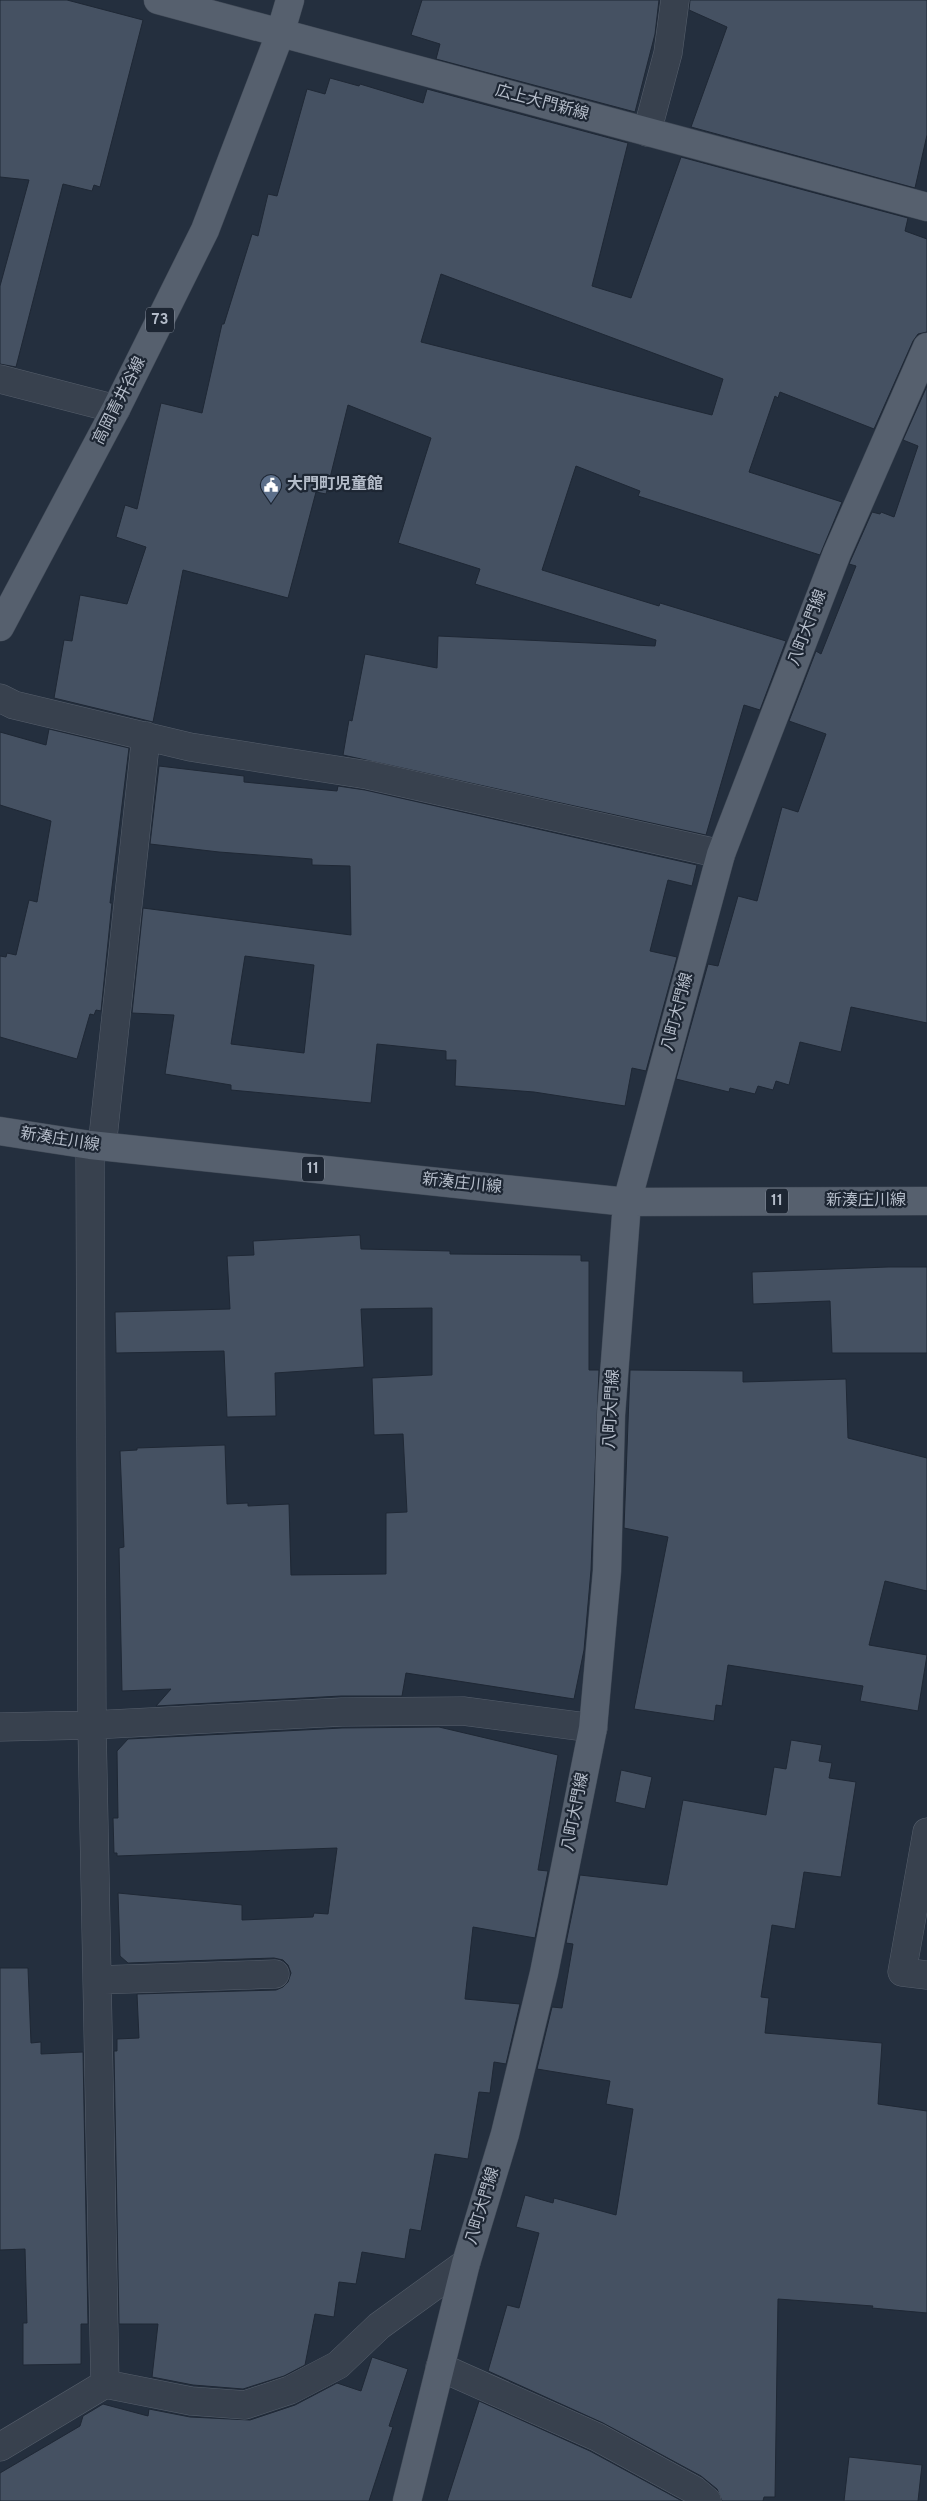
<svg xmlns="http://www.w3.org/2000/svg" width="927" height="2501" viewBox="0 0 927 2501" font-family="Overpass,'Noto Sans JP',sans-serif">
  <rect width="100%" height="100%" fill="#242f3e"/>
  <!-- building -->
  <path fill="#455162" stroke="#1f2835" fill-rule="evenodd" d="M0,0H67L143,20L100,187L94,185L92,191L63,184L16,367L0,364V286L29,180L0,177Z
    M422,0H659L655,34L635,112L436,59L440,44L411,35Z
    M690,0H927V135L915,188L691,127L727,27L689,10Z
    M330,78L359,86L360,84L423,103L427,89L628,143L592,286L631,298L681,157L908,218L905,231L927,239V332L918,334L913,341L874,429L780,392L778,398L775,396L749,472L842,502L820,555L638,496L640,491L576,466L542,570L659,606L660,603L786,641L760,710L744,705L706,835L343,755L349,720L352,721L365,654L437,668L438,636L655,646L656,640L475,584L480,569L398,543L431,438L348,405L326,494L316,492L288,598L183,570L153,722L54,698L64,640L72,641L80,595L127,604L146,547L116,537L125,505L137,509L161,403L202,413L222,324H224L252,234L258,236L268,194L277,196L307,89L325,94ZM441,274L723,379L712,415L421,342Z
    M927,386V1023L851,1007L841,1052L800,1042L789,1085L776,1081L773,1090L758,1086L755,1094L730,1088L729,1092L676,1079L708,964L718,966L738,896L757,901L782,807L798,812L826,734L789,721L816,651L821,654L856,566L849,564L872,512L880,514L881,512L894,517L918,446L903,440Z
    M49,729L129,748L110,903H112L101,1011L96,1010L94,1015L90,1014L77,1059L0,1037V956L6,957L7,953L16,955L29,900L37,902L51,821L0,805V732L46,745Z
    M159,766L244,776V782L337,791L338,786L365,790L697,865L692,886L668,880L650,951L677,957L646,1071L632,1068L625,1106L534,1092L455,1086L456,1060H446V1051L377,1044L371,1103L231,1090V1085L165,1074L174,1015L132,1013L143,908L351,935L350,866L312,865V859L219,852L150,844ZM245,956L314,965L304,1053L231,1044Z
    M360,1235L361,1249L450,1251V1254L581,1255V1261H589V1370H599L591,1570L584,1650L574,1699L406,1673L402,1696H341L156,1706L171,1689L122,1691L119,1548L124,1547L120,1451L137,1450V1448L225,1445L227,1504L248,1503V1506L289,1504L291,1575L386,1574V1513L407,1512L403,1434L374,1435L372,1378L432,1375V1308L361,1309L364,1367L275,1373L276,1416L227,1417L224,1351L116,1353L115,1312L230,1309L227,1256L254,1255L253,1241Z
    M888,1267H927V1353H832L830,1301L753,1304L752,1272Z
    M630,1370L743,1371V1382L846,1379L848,1438L927,1458V1591L885,1581L869,1645L927,1655L918,1711L860,1701L863,1686L728,1665L722,1706L716,1705L714,1721L634,1709L668,1537L624,1528Z
    M439,1727L558,1755L538,1870L548,1871L535,1938L473,1927L465,1999L520,2004L506,2064L494,2062L490,2093L479,2092L468,2159L435,2154L421,2231L410,2229L405,2259L362,2252L356,2284L339,2282L334,2317L315,2314L305,2365L284,2376L243,2389L193,2385L152,2377L158,2324H119L114,2051H117V2039L139,2038L137,1994L276,1990L283,1987L288,1982L291,1973L288,1965L283,1960L274,1958L128,1963L120,1956L118,1893L242,1905V1920L313,1917L314,1913L328,1914L337,1848L117,1856V1853H114L113,1818H118L117,1751L128,1739L342,1728Z
    M791,1740L822,1745L819,1761L832,1763L829,1778L856,1782L841,1877L804,1872L795,1929L772,1925L761,1997L769,1998L765,2033L882,2043L878,2104L927,2111V2313L872,2308L873,2306L778,2299L775,2497H764L763,2501H722L717,2489L701,2476L603,2423L488,2371L507,2305L519,2308L539,2233L516,2227L525,2195L553,2203L554,2198L616,2215L633,2109L606,2104L610,2081L537,2069L552,2007L562,2008L573,1944L566,1943L580,1875L667,1885L683,1800L766,1815L774,1767L786,1769Z
    M621,1770L652,1777L645,1809L615,1802Z
    M0,1968H28L31,2043L41,2042V2054L83,2052L88,2324H81V2364L23,2365V2323H27L25,2249L0,2250Z
    M372,2357L408,2369L389,2426L393,2427L369,2501H0V2473L80,2426L83,2416L103,2404L148,2416L149,2409L190,2417L250,2420L295,2405L337,2383L361,2391Z
    M479,2401L590,2451L682,2501H447Z
    M849,2457L922,2465L918,2501H844Z"/>
  <g fill="none" stroke-linecap="round" stroke-linejoin="round">
    <!-- minor casing -->
    <g stroke="#565f6c" stroke-width="29">
      <path id="minor" d="M647,132L668,53L675,0
        M0,379L116,409
        M0,698L14,705L190,747L368,775L721,854
        M90,1145L92,1725L105,2384
        M102,1147L146,736
        M0,1727L92,1725L342,1712L463,1711L593,1728
        M927,1832L902,1972L927,1975
        M97,1980L275,1974
        M440,2367L597,2437L694,2490L707,2501
        M0,2447L105,2384L191,2401L245,2405L290,2390L338,2365L379,2326L466,2263"/>
    </g>
    <!-- major casing -->
    <g stroke="#414a57" stroke-width="29">
      <path id="major" d="M158,0L927,207
        M0,627L116,409L205,230L280,34L290,0
        M0,1131L90,1145L627,1202L927,1201
        M407,2501L466,2263L505,2134L544,1973L593,1728L607,1571L611,1415L627,1202L721,854L837,553L927,347"/>
    </g>
    <!-- minor -->
    <use href="#minor" stroke="#38414e" stroke-width="28"/>
    <!-- major -->
    <use href="#major" stroke="#56606e" stroke-width="28"/>
  </g>
  <!-- icons -->
  <defs>
    <g id="civic-pin" transform="scale(1.125)"><path d="M0 17L-7.5 6A9.5 9.5 0 1 1 7.5 6Z" fill="#5c6f8a" stroke="#1d2633"/><path d="M-.6-6.5H3V-4.5H.6V-3L4-1V1h2V6H-6V1h2V-1L-.6-3ZM-1.2 2.5V6h2.4V2.5Z" fill="#fff"/></g>
  </defs>
  <g fill-rule="evenodd">
    <use href="#civic-pin" x="271" y="485"/>
  </g>
  <g text-anchor="middle" dominant-baseline="central" stroke-width="4.5" stroke-linejoin="round" paint-order="stroke">
    <!-- shield labels -->
    <g fill="#1d2633" stroke="#878f9c" stroke-width="1">
      <rect x="146" y="307.5" width="28" height="25" rx="4"/>
      <rect x="302" y="1156.5" width="22" height="25" rx="4"/>
      <rect x="766" y="1188.5" width="22" height="25" rx="4"/>
    </g>
    <g font-size="15" font-weight="bold" fill="#b4bcc9">
      <text x="160" y="320">73</text>
      <text x="313" y="1169">11</text>
      <text x="777" y="1201">11</text>
    </g>
    <!-- street labels -->
    <g font-size="16" fill="#b4bcc9" stroke="#1d2633">
      <text transform="translate(542 103) rotate(15)">広上大門新線</text>
      <text transform="translate(120 401) rotate(-63)">高岡青井谷線</text>
      <text transform="translate(808 628) rotate(-69)">八町大門線</text>
      <text transform="translate(678 1012) rotate(-75)">八町大門線</text>
      <text transform="translate(60 1140) rotate(9)">新湊庄川線</text>
      <text transform="translate(462 1184) rotate(6)">新湊庄川線</text>
      <text x="866" y="1201">新湊庄川線</text>
      <text transform="translate(612 1409) rotate(-87)">八町大門線</text>
      <text transform="translate(576 1812) rotate(-79)">八町大門線</text>
      <text transform="translate(483 2206) rotate(-73)">八町大門線</text>
    </g>
    <!-- poi labels -->
    <g font-size="16" font-weight="bold" fill="#b4bcc9" stroke="#1d2633" text-anchor="start">
      <text x="287" y="485">大門町児童館</text>
    </g>
  </g>
</svg>
